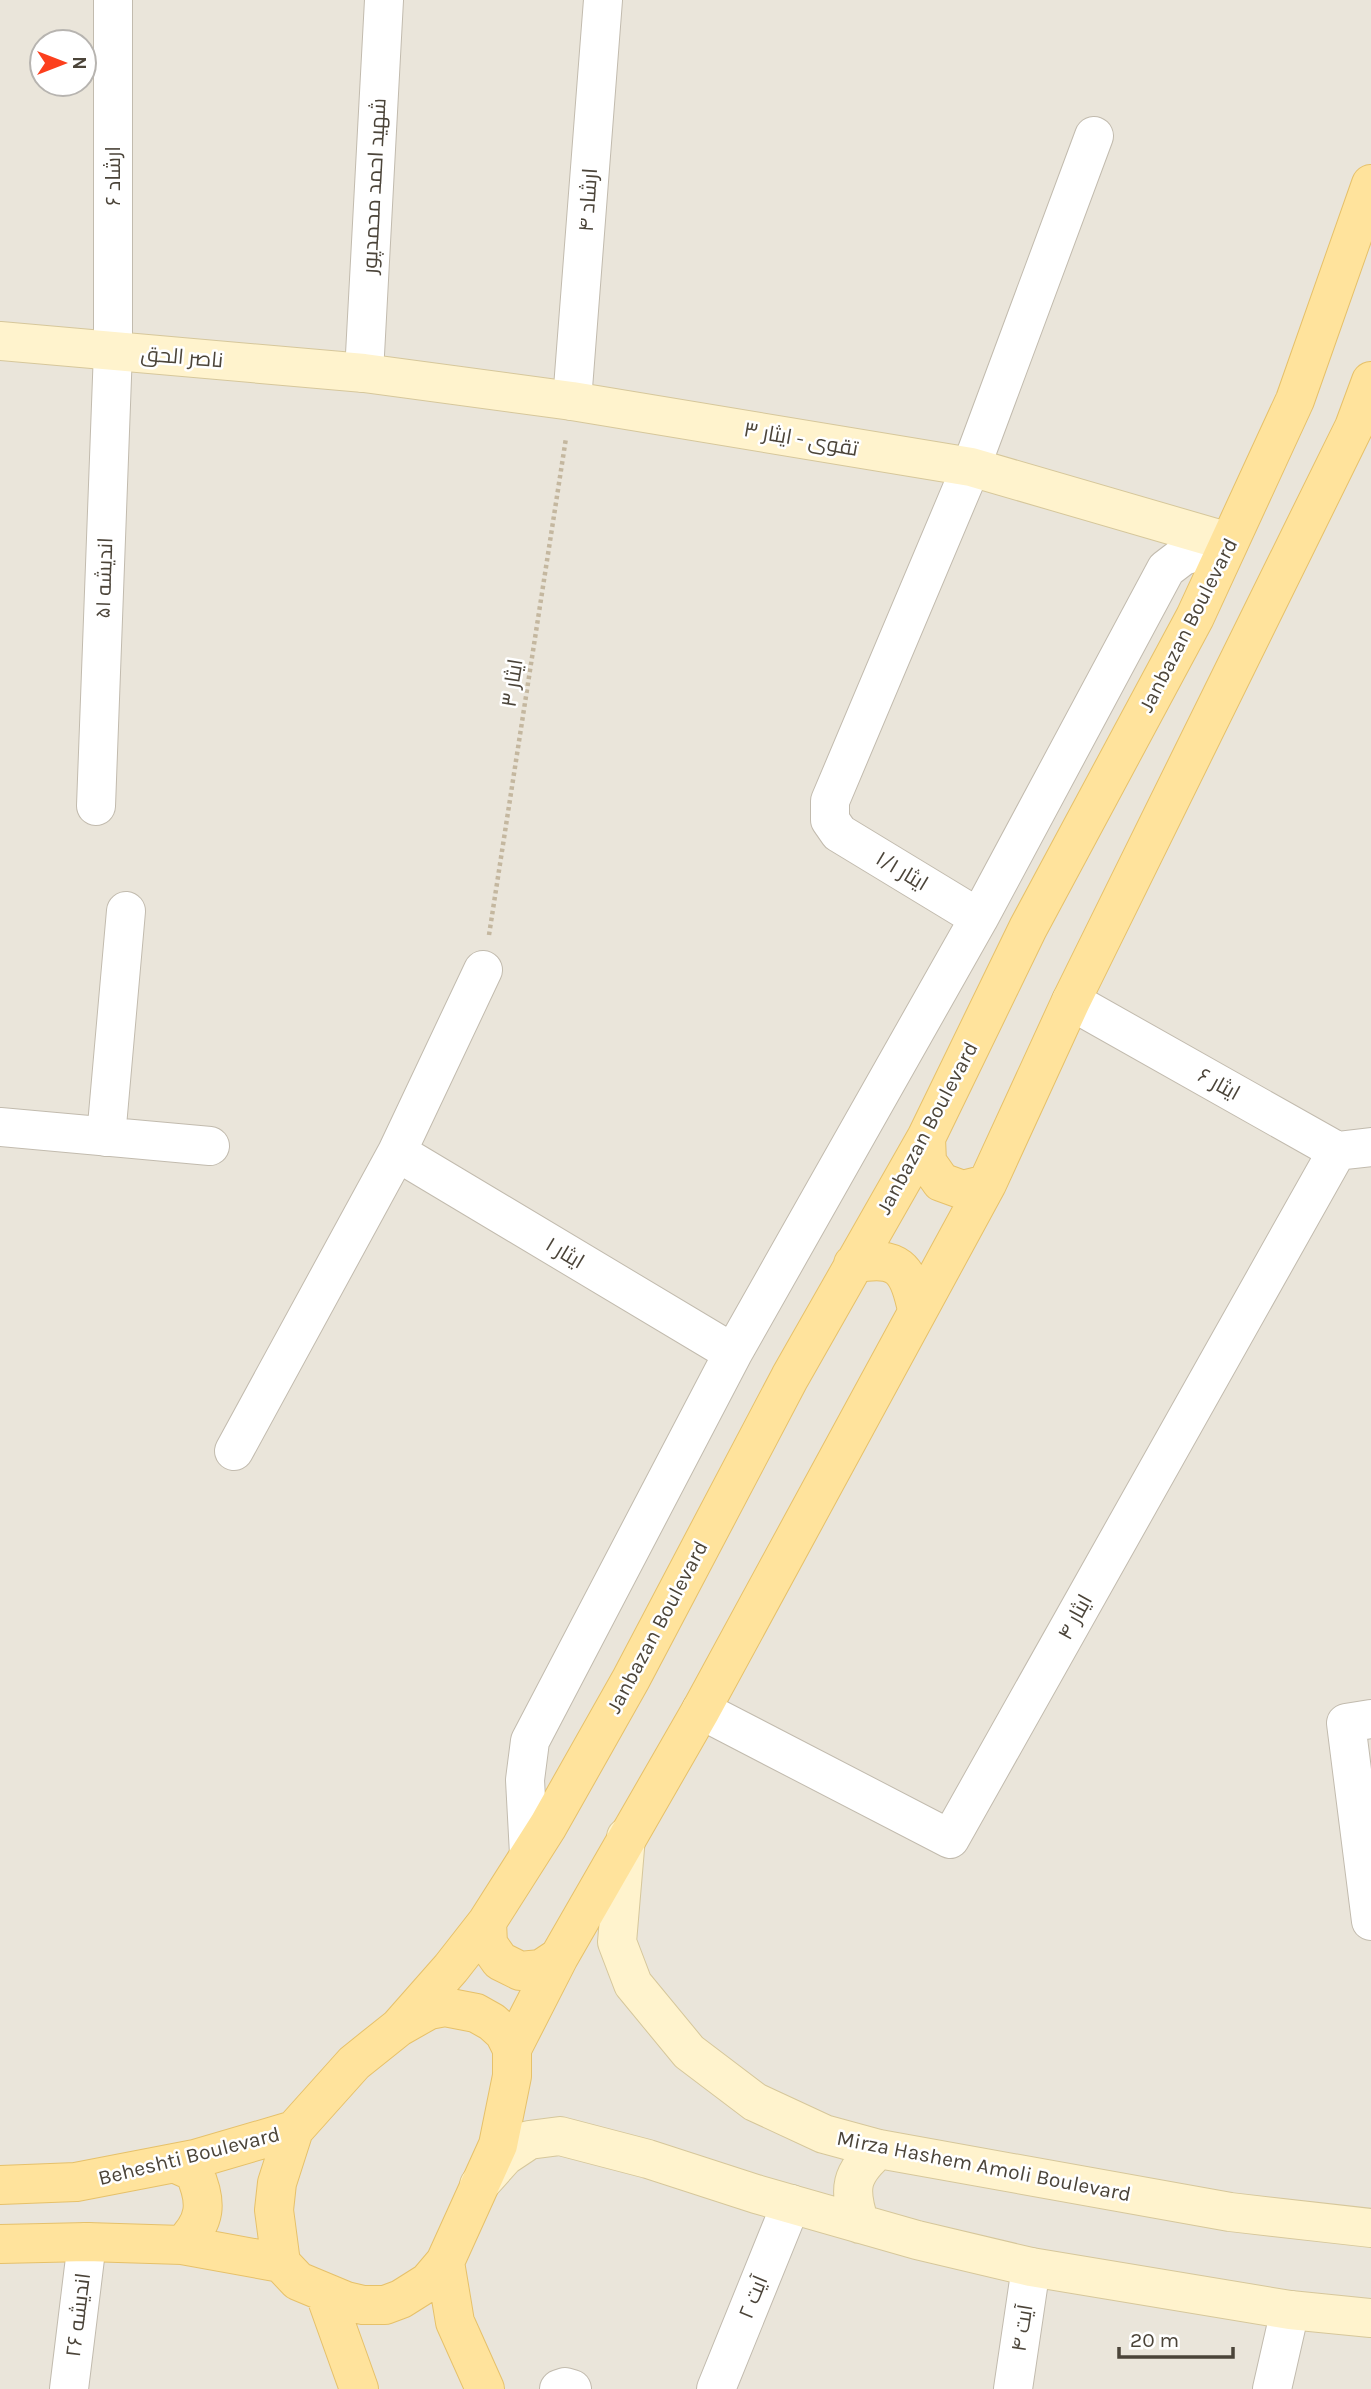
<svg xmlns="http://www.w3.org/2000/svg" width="1371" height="2389" viewBox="0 0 1371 2389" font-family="Karla,Cairo,sans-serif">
  <rect width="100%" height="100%" fill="#f6f3ec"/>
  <!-- residential -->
  <path fill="#eae5da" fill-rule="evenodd" d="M0,0H1371V2389H0ZM42,42H84V84H42Z"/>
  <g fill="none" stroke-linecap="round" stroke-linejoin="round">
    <!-- street casing -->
    <g stroke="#c2bbae" stroke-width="40">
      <path id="street" d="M364,373L384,0
        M572,401L603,0
        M96,806L113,351V0
        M979,918L839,833L830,820V801L971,467L1094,136
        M1071,1001L1337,1151L1371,1147
        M0,1127L210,1146
        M106,1137L126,911
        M397,1152L733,1353
        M234,1451L397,1152L483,970
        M701,1710L950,1839L1337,1151
        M1371,1719L1346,1723L1371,1921
        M529,1854L525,1780L530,1741L733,1353L979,918L1166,569L1183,556L1229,542
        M69,2389L87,2242
        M559,2389L565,2387L572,2389
        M716,2389L791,2204
        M1013,2389L1031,2267
        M1272,2389L1290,2310"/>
    </g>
    <!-- secondary casing -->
    <g stroke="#d6c79b" stroke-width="40">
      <path id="secondary" d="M0,341L364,373L572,401L971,467L1229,542
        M626,1837L617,1942L633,1984L689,2052L755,2102L824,2134L879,2149L1230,2212L1371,2228
        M479,2185L505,2156L529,2140L560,2136L648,2159L756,2194L917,2240L1031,2267L1290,2310L1371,2318
        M860,2224C848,2188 850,2174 879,2149"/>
    </g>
    <!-- primary casing -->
    <g stroke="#e6c16a" stroke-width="40">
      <path id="primary" d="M926,1138L927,1162L941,1182L963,1190L987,1184
        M853,1264C898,1255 908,1267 917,1310
        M487,1922L488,1944L500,1961L520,1971L541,1969L559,1957
        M445,2007L476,2013L492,2022L504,2033L512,2049V2076L498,2145L445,2262L428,2282L401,2299L385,2305H363L346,2301L298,2281L281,2263L274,2210L277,2183L294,2130L354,2063L399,2027L429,2010Z
        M399,2027L451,1968L487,1922L548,1826L631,1679L790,1377L926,1138L1028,928L1195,617L1295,400L1371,184
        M512,2049L559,1957L701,1710L987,1184L1071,1001L1354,427L1371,381
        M174,2163L194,2172C208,2203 206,2222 182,2245
        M0,2185L76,2182L195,2159L294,2130
        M0,2244L87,2242L182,2245L281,2263
        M445,2262L455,2322L485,2389
        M325,2294L359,2389"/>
    </g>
    <!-- path -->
    <path stroke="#c4b79f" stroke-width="4.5" stroke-dasharray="3.5 3.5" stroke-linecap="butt" d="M489,935L566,438"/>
    <!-- street -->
    <use href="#street" stroke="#fff" stroke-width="38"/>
    <!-- secondary -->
    <use href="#secondary" stroke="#fff3cd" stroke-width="38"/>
    <!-- primary -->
    <use href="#primary" stroke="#ffe39c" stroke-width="38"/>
  </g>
  <g text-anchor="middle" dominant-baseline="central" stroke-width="5" stroke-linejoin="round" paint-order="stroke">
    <!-- street labels -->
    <g font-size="21" fill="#4b4439" stroke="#fff">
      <text transform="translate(113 176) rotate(-90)">ارشاد ۶</text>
      <text transform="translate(374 186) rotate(-87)">شهید احمد محمدپور</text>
      <text transform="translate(588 200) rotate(-86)">ارشاد ۴</text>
      <text transform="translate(182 357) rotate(5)">ناصر الحق</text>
      <text transform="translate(801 439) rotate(10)">تقوی - ایثار ۳</text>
      <text transform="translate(104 578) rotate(-88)">اندیشه ۵۱</text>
      <text transform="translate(1188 625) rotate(-63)">Janbazan Boulevard</text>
      <text transform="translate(512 683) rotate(-81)">ایثار ۳</text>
      <text transform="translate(902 871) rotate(31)">ایثار ۱/۱</text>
      <text transform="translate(1219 1084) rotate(29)">ایثار ۶</text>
      <text transform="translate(927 1128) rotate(-62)">Janbazan Boulevard</text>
      <text transform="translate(565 1253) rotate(31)">ایثار ۱</text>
      <text transform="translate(1075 1617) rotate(-61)">ایثار ۴</text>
      <text transform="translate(657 1627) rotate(-62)">Janbazan Boulevard</text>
      <text transform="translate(189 2156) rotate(-14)">Beheshti Boulevard</text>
      <text transform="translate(984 2166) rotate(11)">Mirza Hashem Amoli Boulevard</text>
      <text transform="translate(753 2297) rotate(-68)">آیت ۲</text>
      <text transform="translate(78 2315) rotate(-83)">اندیشه ۲۶</text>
      <text transform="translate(1022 2328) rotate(-81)">آیت ۴</text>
    </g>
  </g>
  <!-- north arrow -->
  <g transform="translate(63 63) rotate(90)"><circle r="33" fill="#ffffff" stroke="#b7b4b0" stroke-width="2"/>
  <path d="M0-5L12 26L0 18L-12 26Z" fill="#fc3f1d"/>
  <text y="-10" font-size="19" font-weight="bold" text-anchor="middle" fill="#4b4439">N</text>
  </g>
  <!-- scale -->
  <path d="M1119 2347v10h114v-10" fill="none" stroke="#4b4439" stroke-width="3.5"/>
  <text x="1130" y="2347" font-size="21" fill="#4b4439" stroke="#ffffff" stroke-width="5" paint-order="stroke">20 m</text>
</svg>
